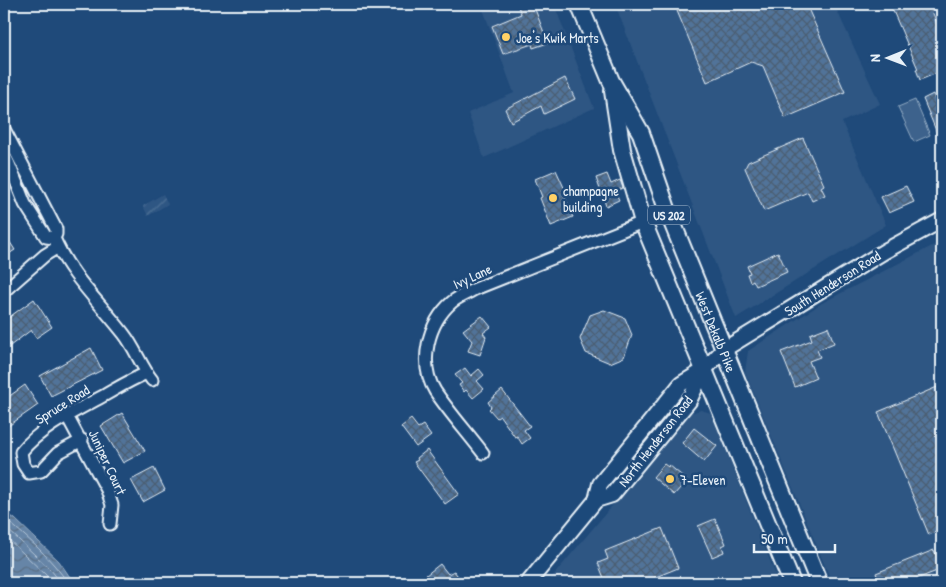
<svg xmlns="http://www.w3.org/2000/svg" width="946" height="587" viewBox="0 0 946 587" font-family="'Patrick Hand',sans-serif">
  <defs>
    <pattern id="industrial-furrows" width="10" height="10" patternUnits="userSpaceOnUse" patternTransform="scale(1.25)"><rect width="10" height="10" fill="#2e5683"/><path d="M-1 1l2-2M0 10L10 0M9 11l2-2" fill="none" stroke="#4c6f95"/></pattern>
    <pattern id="water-waves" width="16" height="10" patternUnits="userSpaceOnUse" patternTransform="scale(1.25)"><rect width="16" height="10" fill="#6685a7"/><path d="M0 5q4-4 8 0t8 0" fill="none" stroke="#596d82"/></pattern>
    <pattern id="building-cross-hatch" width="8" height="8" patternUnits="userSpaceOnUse" patternTransform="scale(1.25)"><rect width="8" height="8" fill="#517399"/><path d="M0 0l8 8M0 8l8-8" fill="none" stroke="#4c5e72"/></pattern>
  </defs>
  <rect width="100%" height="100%" fill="#1f4a7a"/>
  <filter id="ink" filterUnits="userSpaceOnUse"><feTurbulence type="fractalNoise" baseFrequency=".02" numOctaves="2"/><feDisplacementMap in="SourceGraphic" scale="10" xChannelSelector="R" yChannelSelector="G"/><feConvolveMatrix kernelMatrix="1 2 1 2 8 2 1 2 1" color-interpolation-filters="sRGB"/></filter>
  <g filter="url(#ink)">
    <!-- built -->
    <path fill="#2e5683" d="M481,4H554L594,108L484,158L468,113L514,93Z
      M615,4H834L880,104L842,122L886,225L736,318Z
      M936,244L942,259V583H832L745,372L748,351L822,303Z
      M701,410L711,413L779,583H547L690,413Z"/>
    <!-- industrial -->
    <path fill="url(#industrial-furrows)" d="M163,194L168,204L148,216L143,206Z"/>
    <!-- grass -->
    <path fill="#3c628c" stroke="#92aac2" d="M915,100L930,135L914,142L898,107Z"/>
    <!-- water -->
    <path fill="url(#water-waves)" stroke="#9ab0c7" d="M4,511L15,519L59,561L74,583H4Z"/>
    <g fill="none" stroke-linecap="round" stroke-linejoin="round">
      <!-- shore -->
      <path stroke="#b4c6d8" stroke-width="1" d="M4,518C27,537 51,558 68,583
        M4,526L51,570L61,583
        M4,535L46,575L52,583"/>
    </g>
    <!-- building -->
    <path fill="url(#building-cross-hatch)" stroke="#e8f1f8" d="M517,4H533L548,43L533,48L532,44L503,54L492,26L521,14Z
      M697,4H806L845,92L785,118L763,66L751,62L707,82L677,11Z
      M890,4H929L942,35V71L920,80L916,69H918Z
      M565,78L575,99L544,114L541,106L511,122L505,109Z
      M933,94L942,116V145L923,99Z
      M803,138L824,185L821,187L825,195L812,201L808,192L764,211L745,168L748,162Z
      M556,170L567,194L564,195L573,217L551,226L540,198L542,197L535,179Z
      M607,174L611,184L620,180L623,188L615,191L619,200L606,206L596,178Z
      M906,186L914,202L889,213L881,197Z
      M4,233L15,250L4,257Z
      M778,252L787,272L756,286L753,280L750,282L747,274L750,273L747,266Z
      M34,299L52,327L36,338L31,330L10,346L4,338V321Z
      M604,310L625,318L632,335L624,357L610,363L586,353L580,339L590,315Z
      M482,316L491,327L483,333L486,337L480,355L468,351L472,341L463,330Z
      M828,327L834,343L817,350L820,357L809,361L816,378L795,387L781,352L812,340L810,334Z
      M91,348L102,370L51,396L40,376Z
      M465,368L471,376L479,369L484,375L477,381L484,389L473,398L466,390L464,392L459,385L462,383L455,375Z
      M25,385L38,405L4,429V400Z
      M942,385V529L929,535L878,412Z
      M502,390L530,426L524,430L530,438L522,444L517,436L515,437L500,416L497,418L489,409L491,407L488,402Z
      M122,413L145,451L123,463L101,426Z
      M411,419L418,428L423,425L431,436L416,447L401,427Z
      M694,428L717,446L704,462L682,443Z
      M427,450L459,494L445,504L414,462L418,460L417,458Z
      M664,464L668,467L669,465L687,480L674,495L653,477Z
      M154,468L165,490L143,502L131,480Z
      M715,519L726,544L722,546L724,552L712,557L698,526Z
      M662,528L678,568L641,583H606L598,563L608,559L605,551Z
      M934,550L942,569L906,583H884L882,580L879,581L876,573Z
      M440,564L448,574L454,571L463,583H416Z"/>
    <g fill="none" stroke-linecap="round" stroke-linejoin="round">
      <!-- minor casing -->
      <g stroke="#e8f1f8" stroke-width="15">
        <path id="minor" d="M4,129L56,229V234L54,238C69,274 100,303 124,334C135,348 141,366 152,380
          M4,154L9,164L25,204L46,237L54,238
          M4,291L45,255L58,247
          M67,416L107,490L112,505L110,524
          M82,440L58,453L41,471L29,473L23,464L21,452C42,426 76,411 105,395C119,387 132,379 147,373
          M483,453C467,432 449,412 435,391C418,363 428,323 452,302C458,297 468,293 475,289L668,212"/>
      </g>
      <!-- major casing -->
      <g stroke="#e8f1f8" stroke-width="18">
        <path id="major" d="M596,500L612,495L689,401L704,370
          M528,583L596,500L600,484L681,384L704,370L723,350L885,251L942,220"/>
      </g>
      <!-- highway casing -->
      <g stroke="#e8f1f8" stroke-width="20">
        <g id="highway">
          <path id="s1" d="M579,4L611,81L641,133L668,212L819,583"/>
          <path d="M613,91L622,150L643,222L792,583"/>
        </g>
      </g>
      <!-- minor -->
      <use href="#minor" stroke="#1f4a7a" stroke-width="11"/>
      <!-- major -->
      <use href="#major" stroke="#1f4a7a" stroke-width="14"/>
      <!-- highway -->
      <use href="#highway" stroke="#1f4a7a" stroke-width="16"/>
    </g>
  </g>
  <!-- markers -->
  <g fill="#ffd166" stroke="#1f4a7a" stroke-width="2">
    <circle cx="506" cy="37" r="5"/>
    <circle cx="553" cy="198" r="5"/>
    <circle cx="670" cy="479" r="5"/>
  </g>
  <g text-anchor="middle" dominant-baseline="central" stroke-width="5" stroke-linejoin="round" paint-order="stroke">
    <!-- shield labels -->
    <rect fill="#1f4a7a" stroke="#acbfd2" stroke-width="1" x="648" y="205.5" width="42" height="19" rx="4"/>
    <g font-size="12" font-weight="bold" fill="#e8f1f8">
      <text x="669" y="215">US 202</text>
    </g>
    <!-- poi labels -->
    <g font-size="14" fill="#e8f1f8" stroke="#1f4a7a" text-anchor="start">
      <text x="516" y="37">Joe's Kwik Marts</text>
      <text x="563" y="190">champagne<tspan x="563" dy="16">building</tspan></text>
      <text x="680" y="479">7-Eleven</text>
    </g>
    <!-- street labels -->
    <g font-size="14" fill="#e8f1f8" stroke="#1f4a7a">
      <text transform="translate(472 276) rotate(-25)">Ivy Lane</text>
      <text transform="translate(832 283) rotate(-32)">South Henderson Road</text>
      <text stroke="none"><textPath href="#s1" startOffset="356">West Dekalb Pike</textPath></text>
      <text transform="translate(62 404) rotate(-32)">Spruce Road</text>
      <text transform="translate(655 441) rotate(-52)">North Henderson Road</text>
      <text transform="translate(108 462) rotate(65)">Juniper Court</text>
    </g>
  </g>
  <!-- margin -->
  <rect width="946" height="587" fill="none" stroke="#1f4a7a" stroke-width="20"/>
  <rect x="10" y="10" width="926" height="567" fill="none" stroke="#e8f1f8" stroke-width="2" filter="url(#ink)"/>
  <!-- north arrow -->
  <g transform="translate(888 58) rotate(269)" stroke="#1f4a7a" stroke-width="4" paint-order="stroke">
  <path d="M0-4L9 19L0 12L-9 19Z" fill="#e8f1f8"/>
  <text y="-8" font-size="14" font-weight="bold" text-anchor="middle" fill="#e8f1f8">N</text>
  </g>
  <!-- scale -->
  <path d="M754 544v8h81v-8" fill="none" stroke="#e8f1f8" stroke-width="2.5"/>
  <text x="761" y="544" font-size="15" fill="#e8f1f8" stroke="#1f4a7a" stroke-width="4" paint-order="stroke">50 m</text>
</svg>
